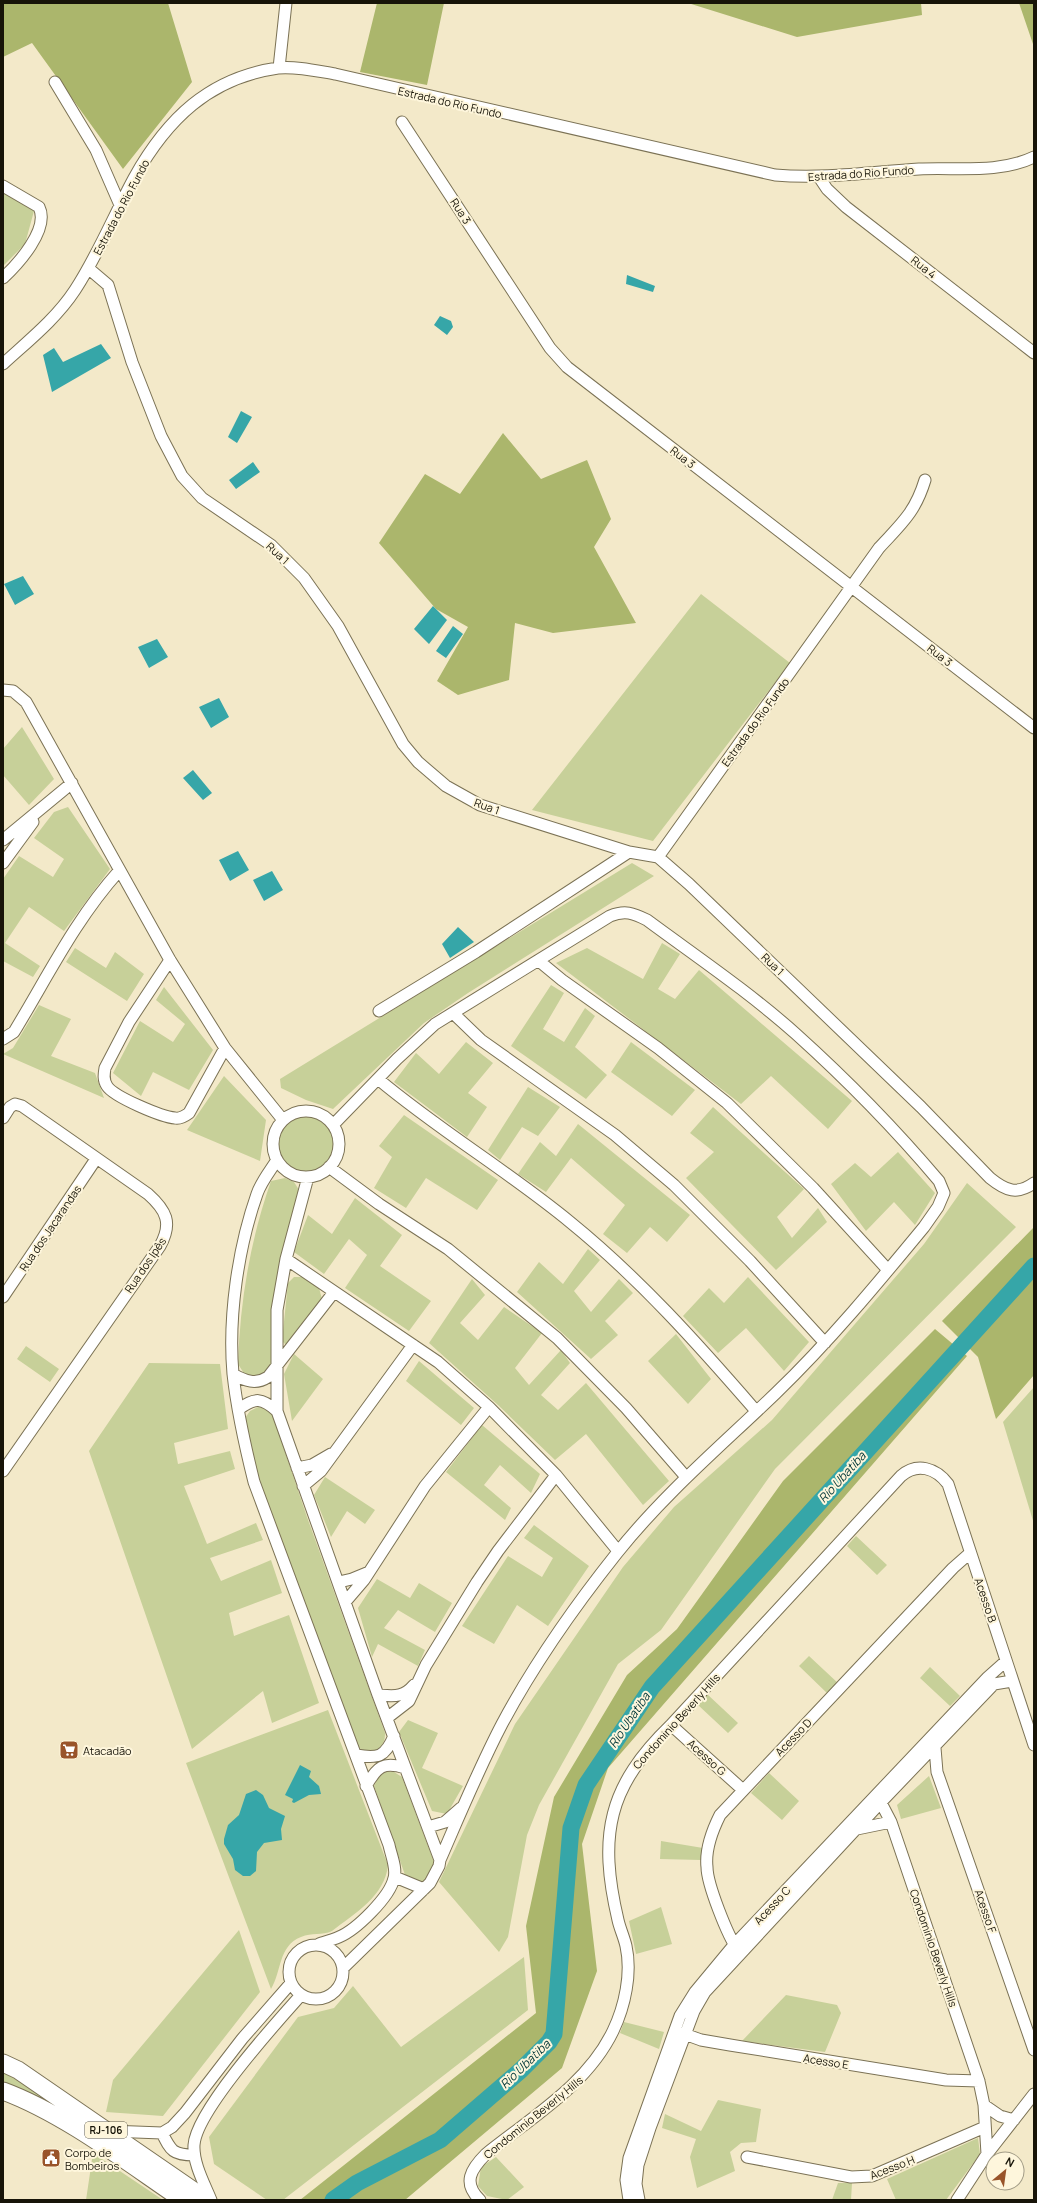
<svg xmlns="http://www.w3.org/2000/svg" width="1037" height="2203" viewBox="0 0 1037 2203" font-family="Manrope,sans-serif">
  <rect width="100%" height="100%" fill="#f3e9c9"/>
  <!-- green -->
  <path fill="#c7d099" d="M3,192L34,211L25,244L3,266Z
    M701,594L790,663L653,841L532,810Z
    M22,727L54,779L29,805L3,775V749Z
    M68,807L110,869L64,931L29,907L5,943L40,966L33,977L3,961V879L19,856L53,877L64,859L34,838L54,812Z
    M632,863L654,876L468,993L424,1023L333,1109L306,1100L281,1088L280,1079Z
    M662,943L680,954L658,989L675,999L699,970L852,1101L828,1129L771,1076L741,1104L556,963L587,948L643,979Z
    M75,948L106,968L115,952L144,974L127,1001L66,962Z
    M551,985L564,993L543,1029L564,1042L585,1008L595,1016L575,1047L607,1075L586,1099L511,1046Z
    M164,987L213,1050L189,1090L153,1072L141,1096L113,1073L140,1021L173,1042L185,1024L156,1000Z
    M39,1005L71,1019L51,1056L95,1073L104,1098L3,1054L13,1048Z
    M466,1042L493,1063L468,1093L487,1107L467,1137L394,1082L416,1053L439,1074Z
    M631,1042L695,1090L672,1116L611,1072Z
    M224,1076L266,1120L260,1161L187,1130Z
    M528,1087L560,1107L538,1136L522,1127L500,1160L488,1150Z
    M713,1107L804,1189L777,1217L792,1238L818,1208L827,1222L776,1270L686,1178L714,1152L690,1133Z
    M277 1144a29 29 0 1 1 58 0a29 29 0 1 1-58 0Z
    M404,1115L498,1180L477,1210L426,1178L406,1208L374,1188L392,1157L379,1146Z
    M578,1124L690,1215L667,1242L650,1227L627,1253L603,1234L625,1205L571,1158L546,1192L518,1174L540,1142L556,1156Z
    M898,1152L935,1193L915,1225L894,1202L866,1231L831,1184L855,1163L871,1177Z
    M285,1178L294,1182L299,1190L282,1251L273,1311L271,1364L268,1371L257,1377L245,1375L238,1364C240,1301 250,1241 271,1181Z
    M967,1183L1016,1227L775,1469L661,1630L618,1664L539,1805L527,1835L508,1937L499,1952L439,1882L515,1724L623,1567L674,1507L772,1420L924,1244Z
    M355,1198L402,1235L380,1266L431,1301L409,1331L345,1288L367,1255L349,1239L324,1274L294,1252L308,1215L332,1234Z
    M588,1249L600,1260L574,1291L591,1312L619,1279L633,1293L605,1321L618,1335L591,1359L517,1292L539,1262L563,1284Z
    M294,1277H302L319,1288L322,1299L286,1345L282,1341L288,1283Z
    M748,1277L809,1342L784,1371L746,1328L718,1353L683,1316L709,1288L724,1303Z
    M472,1279L485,1295L460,1323L478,1340L504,1307L542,1333L515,1368L529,1385L561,1350L570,1363L541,1395L558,1410L586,1383L669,1481L643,1505L586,1434L555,1460L498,1405L429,1343Z
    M676,1334L711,1379L688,1404L648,1361Z
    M26,1346L59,1369L50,1382L17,1359Z
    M294,1354L323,1379L292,1421L284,1374Z
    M419,1361L474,1408L461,1425L406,1381Z
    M149,1363L220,1364L228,1429L174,1443L178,1464L230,1451L235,1469L184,1486L207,1544L256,1523L263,1540L210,1558L221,1581L271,1560L282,1593L229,1613L234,1636L289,1615L319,1703L272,1723L263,1691L192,1749L89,1451Z
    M1034,1387V1524L1003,1422Z
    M258,1407L271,1410L307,1517L385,1733C386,1749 370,1757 358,1747L258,1481L245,1418L250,1411Z
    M482,1425L540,1474L531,1493L500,1465L484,1485L511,1508L505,1520L446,1472Z
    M325,1477L375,1510L365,1524L347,1511L331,1537L314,1495Z
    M534,1525L589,1566L548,1626L517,1605L494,1644L462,1626L508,1556L542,1577L553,1558L524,1538Z
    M856,1536L887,1565L877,1575L847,1546Z
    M377,1579L410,1598L419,1583L452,1603L435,1632L398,1610L384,1628L425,1650L418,1666L378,1644L372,1657L358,1608Z
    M809,1656L839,1684L829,1695L799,1666Z
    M930,1667L960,1696L950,1706L920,1678Z
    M707,1694L738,1723L728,1733L698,1705Z
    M328,1710L388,1865C385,1896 355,1913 332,1931C322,1936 312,1932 301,1937C278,1946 282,1971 271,1989L186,1763Z
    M408,1720L438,1733L422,1768L463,1786L447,1814L432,1811L399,1732Z
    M385,1772H394L402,1777L434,1862L435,1866L425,1882L422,1883L405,1875L374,1786L379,1776Z
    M769,1773L799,1801L782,1820L751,1793Z
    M929,1776L941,1808L901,1819L897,1805Z
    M661,1841L703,1848L701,1860L660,1859Z
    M661,1907L672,1944L636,1954L629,1921Z
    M239,1930L260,1992L163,2116L106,2112L113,2080Z
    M524,1957L528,2010L283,2200H267L214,2164L209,2137L298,2017L334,2008L353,1986L401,2047Z
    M786,1995L837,2005L841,2013L825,2052L742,2041Z
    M624,2022L664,2032L659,2049L620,2033Z
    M3,2072L44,2096V2101L3,2085Z
    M718,2100L761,2109L756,2142L741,2143L730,2152L735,2171L697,2188L690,2157L696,2139L662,2128L665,2114L701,2131Z
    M978,2138L980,2154L946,2200H896L887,2179Z
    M93,2153L163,2200H86Z
    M496,2157L524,2187L507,2200L487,2196L478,2186L481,2167Z
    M838,2183H852L851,2200H832Z"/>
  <!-- forest -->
  <path fill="#abb66c" d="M3,3H168L192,82L123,169L32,43L3,57Z
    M377,3H444L427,85L360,72Z
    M688,3H921L922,15L797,37Z
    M1019,3H1034V47Z
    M503,433L541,479L587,460L611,519L594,547L636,623L553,633L515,623L509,680L458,695L437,681L468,627L436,609L379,543L425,474L460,494Z
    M1034,1227V1375L996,1419L978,1357L942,1321Z
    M935,1329L967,1356L608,1768L582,1844L597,1971L562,2068L405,2200H300L536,2013L526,1926L554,1797L627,1675L677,1629L783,1481Z"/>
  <!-- water -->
  <path fill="#36a6a8" d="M627,275L655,286L653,292L626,284Z
    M440,316L451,321L453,327L447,335L434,325Z
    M101,344L111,358L52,392L43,355L54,348L63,362Z
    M241,411L252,417L237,443L228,437Z
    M253,462L260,472L236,489L229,480Z
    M23,576L34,594L15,605L4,584Z
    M433,606L447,620L429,644L414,629Z
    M453,626L463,634L446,658L436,651Z
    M157,639L168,657L149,668L138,647Z
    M219,698L229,717L211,728L199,707Z
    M193,770L212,793L203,800L183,778Z
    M238,851L249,870L230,881L219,860Z
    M272,871L283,890L264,901L253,880Z
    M458,927L474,942L450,958L442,944Z
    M300,1765L311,1771L309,1777L319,1786L321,1794L309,1795L294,1803L292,1802L293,1799L285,1795Z
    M256,1790L263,1795L269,1808L285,1816L281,1829L282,1840L264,1843L257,1852L256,1871L250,1876H243L235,1870L233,1859L224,1844V1839L228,1825L239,1815L246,1794Z"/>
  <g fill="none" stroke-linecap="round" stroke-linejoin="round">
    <!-- river -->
    <path stroke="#36a6a8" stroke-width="17" d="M333,2200L357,2183L440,2140L521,2070L549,2042L554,2034L571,1828L586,1785L652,1687L1034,1266"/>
    <!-- minor casing -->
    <g stroke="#7b7255" stroke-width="13">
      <path id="minor" d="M279,68L286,3
        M55,82L96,150L120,205
        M402,122L550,348L567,367L1034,728
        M819,177L827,189L846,207L1034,353
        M3,186L39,207C50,229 18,264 3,278
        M88,268L108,285L132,362L161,436L182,476L202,498L271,545L304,578L338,626L403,744L418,762L446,786L480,805L629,852L658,857L689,884L921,1107L990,1178C1006,1191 1017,1195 1034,1183
        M3,364C28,341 56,319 75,290C98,255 114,215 134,178C167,119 209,78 278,68C296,66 317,71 335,74L775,175C824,179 871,172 919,169C956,167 999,174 1034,157
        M3,690L13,691L26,702L170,960L225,1048L283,1120
        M3,840L72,783
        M658,857L879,548C901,524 915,513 925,480
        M3,863L33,822
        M170,960L129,1022L105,1068C104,1074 103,1080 107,1086C114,1097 162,1117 175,1118C180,1119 185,1116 189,1113L225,1048
        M539,961L562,980L658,1048L727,1103L813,1188L888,1270
        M379,1011L476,952L629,852
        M453,1013L481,1040L615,1135L674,1185L750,1261L825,1343
        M3,1039L14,1032C48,976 75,920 119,871
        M378,1079C440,1131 508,1171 570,1222C639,1278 698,1344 756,1411
        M273 1144a33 33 0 1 1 66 0a33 33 0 1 1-66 0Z
        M3,1118L10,1107L15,1104L22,1106L148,1194C166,1210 173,1223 160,1246L3,1471
        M333,1125L397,1059L435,1024L610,916C625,910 633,913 647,920C697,957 749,992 796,1034C846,1079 895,1129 939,1181L944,1193L938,1207L924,1227C877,1284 829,1342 776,1393C722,1445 664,1494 617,1553C574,1607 534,1664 502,1724C479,1768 460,1814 440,1860
        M277,1160C270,1171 261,1182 257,1194C238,1248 228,1317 233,1374C237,1411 245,1446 254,1482L389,1845C391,1855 397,1868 394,1878C390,1897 356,1930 339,1937C332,1940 325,1942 319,1944
        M329,1167L379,1204L448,1249L557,1338L626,1408L686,1477
        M308,1177L286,1259L277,1310V1411L378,1695L440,1860L439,1866L430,1883L343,1968
        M286,1259L438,1362L489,1407L556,1475L618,1551
        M3,1297L96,1159
        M233,1374C245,1381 256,1385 268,1377L334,1292
        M239,1409C255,1397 262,1398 277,1411
        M297,1468L312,1465L331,1454
        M303,1486L321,1471L413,1345
        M339,1582L352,1579L369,1572
        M346,1601L364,1580L425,1486L489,1407
        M378,1695C394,1696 403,1698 414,1685
        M387,1718L409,1701L426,1665L477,1582L498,1551L556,1475
        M671,1725L743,1790
        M932,1744L935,1748L937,1772L1034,2050
        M356,1755C378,1759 385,1757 394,1736
        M366,1786C377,1767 383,1761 405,1768
        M878,1797L891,1822L979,2081L984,2105L1000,2116L1014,2120
        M428,1827L445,1822L461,1808
        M857,1829L891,1822
        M395,1877L424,1889
        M289 1972a27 27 0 1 1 54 0a27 27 0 1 1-54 0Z
        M738,1950C728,1937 707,1884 707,1867C705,1849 712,1831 720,1815L953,1568L970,1553
        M679,2032L701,2040L730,2045L946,2080L979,2081
        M984,2105L987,2154
        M109,2131L162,2133L172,2127L185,2113L242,2039L291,1983
        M162,2133C171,2151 173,2155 194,2155
        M747,2157L851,2177L872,2176L985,2127
        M211,2200C204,2183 193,2163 194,2145C196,2111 276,2023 301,1995
        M480,2200C462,2183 471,2169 486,2154C532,2117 587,2085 613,2031C625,2006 632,1973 626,1946C624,1937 620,1929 618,1920C598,1835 608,1786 671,1725L901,1476C917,1462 936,1468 948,1484L1034,1745
        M629,2200L626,2180L629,2158L680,2016L695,1992L734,1945L988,1677L1006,1661
        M639,2200L636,2184L638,2165L650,2128L694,2011L705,1992L882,1801L994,1684L1012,1681
        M957,2200L987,2154L1034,2094"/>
    </g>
    <!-- highway casing -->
    <g stroke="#7b7255" stroke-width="19">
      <path id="highway" d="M3,2063L18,2070L207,2200
        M3,2091C65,2114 128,2163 183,2200"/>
    </g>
    <!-- minor -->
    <use href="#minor" stroke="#fff" stroke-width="11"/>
    <!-- highway -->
    <use href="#highway" stroke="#fff" stroke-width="17"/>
  </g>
  <!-- icons -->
  <defs>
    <g id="supermarket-square" transform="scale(1)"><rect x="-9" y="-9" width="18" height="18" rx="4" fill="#99542a" stroke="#fef6dc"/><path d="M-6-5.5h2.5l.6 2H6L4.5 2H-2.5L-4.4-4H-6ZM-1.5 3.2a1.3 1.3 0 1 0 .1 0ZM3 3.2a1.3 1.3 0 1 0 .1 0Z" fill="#fff"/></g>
    <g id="civic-square" transform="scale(1)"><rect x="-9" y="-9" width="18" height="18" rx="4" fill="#99542a" stroke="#fef6dc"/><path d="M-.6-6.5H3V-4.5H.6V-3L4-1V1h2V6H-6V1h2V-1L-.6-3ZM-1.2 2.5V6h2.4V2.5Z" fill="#fff"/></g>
  </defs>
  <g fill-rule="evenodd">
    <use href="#supermarket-square" x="69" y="1750"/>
    <use href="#civic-square" x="51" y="2158"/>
  </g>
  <g text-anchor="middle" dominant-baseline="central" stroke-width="4" stroke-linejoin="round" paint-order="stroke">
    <!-- shield labels -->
    <rect fill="#fef6dc" stroke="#5c5848" stroke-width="1" x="85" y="2122" width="42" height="16" rx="3"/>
    <g font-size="10" font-weight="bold" fill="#171408">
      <text x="106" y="2130">RJ-106</text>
    </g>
    <!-- street labels -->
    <g font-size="11" fill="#171408" stroke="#fef6dc">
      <text transform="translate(450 102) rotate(13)">Estrada do Rio Fundo</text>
      <text transform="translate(861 173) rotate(-4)">Estrada do Rio Fundo</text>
      <text transform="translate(121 207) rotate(-62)">Estrada do Rio Fundo</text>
      <text transform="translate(461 211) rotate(57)">Rua 3</text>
      <text transform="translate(924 267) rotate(38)">Rua 4</text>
      <text transform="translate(683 457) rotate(38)">Rua 3</text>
      <text transform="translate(278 553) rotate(42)">Rua 1</text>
      <text transform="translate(940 655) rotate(38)">Rua 3</text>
      <text transform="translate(755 722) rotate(-54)">Estrada do Rio Fundo</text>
      <text transform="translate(487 806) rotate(20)">Rua 1</text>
      <text transform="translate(773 964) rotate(44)">Rua 1</text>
      <text transform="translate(50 1228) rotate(-56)">Rua dos Jacarandas</text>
      <text transform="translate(145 1265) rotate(-56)">Rua dos Ipês</text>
      <text transform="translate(986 1600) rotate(71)">Acesso B</text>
      <text transform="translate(676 1721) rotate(-48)">Condominio Beverly Hills</text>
      <text transform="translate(793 1737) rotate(-46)">Acesso D</text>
      <text transform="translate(707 1757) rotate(42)">Acesso G</text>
      <text transform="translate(772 1905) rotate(-47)">Acesso C</text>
      <text transform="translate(986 1911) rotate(71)">Acesso F</text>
      <text transform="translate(934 1948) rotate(71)">Condominio Beverly Hills</text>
      <text transform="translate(826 2061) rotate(9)">Acesso E</text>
      <text transform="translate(533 2117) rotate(-39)">Condominio Beverly Hills</text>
      <text transform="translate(892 2167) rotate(-21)">Acesso H</text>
    </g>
    <!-- poi labels -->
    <g font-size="11" fill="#171408" stroke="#fef6dc" text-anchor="start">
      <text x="83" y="1750">Atacadão</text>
      <text x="65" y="2152">Corpo de<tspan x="65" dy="13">Bombeiros</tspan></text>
    </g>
    <!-- water labels -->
    <g font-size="12" font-style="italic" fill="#003637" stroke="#fef6dc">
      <text transform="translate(842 1477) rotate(-48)">Rio Ubatiba</text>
      <text transform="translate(629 1720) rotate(-56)">Rio Ubatiba</text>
      <text transform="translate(525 2064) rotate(-44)">Rio Ubatiba</text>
    </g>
  </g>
  <!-- border -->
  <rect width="1037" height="2203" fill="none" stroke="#171408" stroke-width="8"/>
  <!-- north arrow -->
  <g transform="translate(1005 2171) rotate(29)"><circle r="19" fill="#fef6dc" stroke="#a29c87"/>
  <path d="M0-3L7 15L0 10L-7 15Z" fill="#99542a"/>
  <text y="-6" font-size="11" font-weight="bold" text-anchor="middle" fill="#171408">N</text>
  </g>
</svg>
